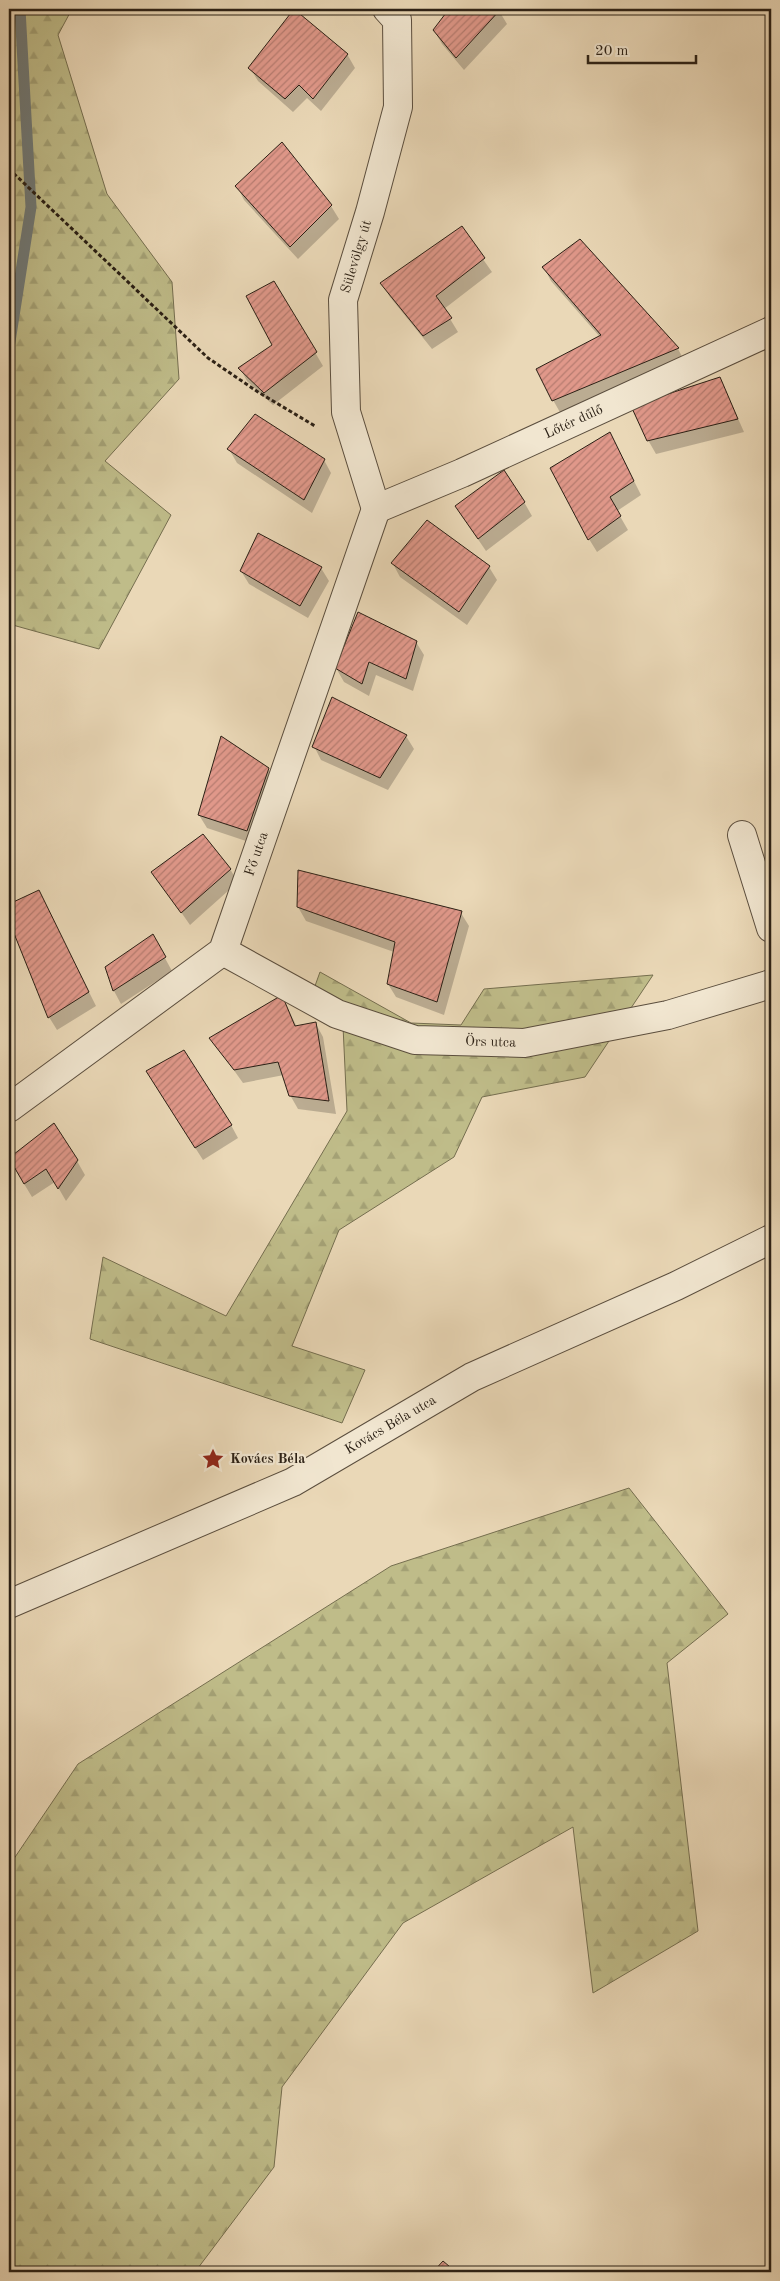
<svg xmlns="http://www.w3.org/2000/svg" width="780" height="2281" viewBox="0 0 780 2281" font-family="'Old Standard TT',serif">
  <defs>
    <pattern id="forest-firs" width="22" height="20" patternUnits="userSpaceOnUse" patternTransform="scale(1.25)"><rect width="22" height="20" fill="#bfbc89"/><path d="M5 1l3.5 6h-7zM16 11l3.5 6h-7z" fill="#a4a175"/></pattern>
    <pattern id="building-hatch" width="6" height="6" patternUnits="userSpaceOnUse" patternTransform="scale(1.25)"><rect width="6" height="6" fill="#e0988a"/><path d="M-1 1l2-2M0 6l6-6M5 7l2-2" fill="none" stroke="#b67c70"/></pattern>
  </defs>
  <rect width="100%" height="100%" fill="#ead8b7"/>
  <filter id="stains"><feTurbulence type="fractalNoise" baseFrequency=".004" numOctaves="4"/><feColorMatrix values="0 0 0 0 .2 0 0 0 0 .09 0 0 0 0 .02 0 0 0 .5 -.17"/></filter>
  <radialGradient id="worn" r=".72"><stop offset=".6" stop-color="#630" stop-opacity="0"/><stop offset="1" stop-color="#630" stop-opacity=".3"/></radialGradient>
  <!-- forest -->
  <path fill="url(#forest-firs)" stroke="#756e4f" d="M9,9H72L58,35L107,194L172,282L179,379L105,461L171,515L99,649L9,624Z
    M320,972L411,1023L461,1025L484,989L653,975L585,1077L482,1097L454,1157L339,1230L292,1346L365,1370L342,1423L90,1339L103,1257L226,1316L347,1111L343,1026L306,1011Z
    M629,1488L728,1614L667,1663L698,1931L593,1993L573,1827L403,1923L282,2087L274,2167L195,2272H9V1866L78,1764L391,1566Z"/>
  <!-- shadow -->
  <path fill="#0003" d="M451,9H498L507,24L464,70L442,44L434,30Z
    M347,54L355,68L321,111L307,98L293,112L258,81L250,68Z
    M281,143L331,206L339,219L298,259L244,200L237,186Z
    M461,228L492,272L444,309L458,332L432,349L390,297L382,284Z
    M580,240L678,349L685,362L561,414L553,400L600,337L551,281L544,268Z
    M274,282L323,366L273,405L247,381L240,368L274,346Z
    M720,378L744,432L656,454L648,440Z
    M610,433L641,495L617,511L628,530L597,552L589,539Z
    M229,449L324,460L331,473L312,513L237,463Z
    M524,502L532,516L486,551L456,507Z
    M393,564L489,567L497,580L467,625L400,577Z
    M321,568L329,581L308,618L249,584L241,571Z
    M416,642L424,655L413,691L376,675L369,696L344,682L336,668Z
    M406,736L414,749L388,790L321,760L314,746Z
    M268,769L276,783L255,844L207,828L199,815Z
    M230,869L238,882L190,925L153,872Z
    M39,892L96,1006L57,1030L49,1017L9,917V905Z
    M298,907L461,913L469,926L444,1015L396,997L388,984L394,952L306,921Z
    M160,949L172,971L121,1004L114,991L107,967Z
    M282,997L297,1027L316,1024L323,1037L336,1114L298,1109L290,1095L284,1075L243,1083L211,1038Z
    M155,1085L231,1125L238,1138L203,1160Z
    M9,1159L77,1161L85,1175L66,1201L55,1182L32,1197Z"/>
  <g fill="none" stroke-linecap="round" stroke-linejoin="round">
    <!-- stream -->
    <path stroke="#707a78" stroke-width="11" d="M9,348L31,207L20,9"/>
  </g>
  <!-- building -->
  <path fill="url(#building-hatch)" stroke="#2b2015" d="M294,9L348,54L313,99L299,85L285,99L248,68Z
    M449,9H500V10L456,58L433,30Z
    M282,142L332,205L290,247L235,186Z
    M462,226L485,258L436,296L452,318L423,336L380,283Z
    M580,239L679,348L552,401L536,369L601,335L542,267Z
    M274,281L317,352L264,393L238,368L272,345L246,296Z
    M720,377L738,419L647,441L631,406Z
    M255,414L325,459L304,500L227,449Z
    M610,432L634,481L610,497L621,516L588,540L550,468Z
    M504,470L525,502L478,539L455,506Z
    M427,520L490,566L459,612L391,563Z
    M258,533L322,567L300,606L240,571Z
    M358,612L417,641L406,679L369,662L362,684L335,668Z
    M332,697L407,735L380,778L312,747Z
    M221,736L269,768L247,831L198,815Z
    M203,834L231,869L181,913L151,872Z
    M298,870L462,911L437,1002L387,984L395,942L297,907Z
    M39,890L89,992L48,1018L9,921V904Z
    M153,934L166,957L113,991L105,967Z
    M282,995L295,1026L316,1022L329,1101L289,1096L278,1062L234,1070L209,1038Z
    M184,1050L232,1125L195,1148L146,1071Z
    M54,1123L78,1160L58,1189L46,1169L24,1184L9,1158Z
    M443,2261L456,2272H433Z"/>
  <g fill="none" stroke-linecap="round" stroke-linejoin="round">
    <!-- minor casing -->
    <g stroke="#5b4e3e" stroke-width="30">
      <g id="minor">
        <path id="s1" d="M376,509L346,412L343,300L370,212L398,107L397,20L387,9"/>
        <path id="s2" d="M376,509L462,473L771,331"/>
        <path d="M742,835L771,928"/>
        <path id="s3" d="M223,951L337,1014L415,1040L524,1043L668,1015L771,984"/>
        <path id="s4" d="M9,1108L223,951L376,509"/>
        <path id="s5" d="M9,1604L293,1482L472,1377L676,1286L771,1239"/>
      </g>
    </g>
    <!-- path -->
    <path stroke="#2b2015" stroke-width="3" stroke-dasharray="4 2.5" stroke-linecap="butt" d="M9,169L208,358L258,392L315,426"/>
    <!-- minor -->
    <use href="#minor" stroke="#f1e6d0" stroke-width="28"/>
  </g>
  <!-- icons -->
  <defs>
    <g id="sight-bare" transform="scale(1.725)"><path d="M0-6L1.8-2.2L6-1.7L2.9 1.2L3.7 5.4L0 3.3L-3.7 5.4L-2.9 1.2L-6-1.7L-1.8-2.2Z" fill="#8f2418" stroke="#f1e6d0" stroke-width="2.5" paint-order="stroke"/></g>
  </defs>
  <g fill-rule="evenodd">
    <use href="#sight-bare" x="213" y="1459"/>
  </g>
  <g text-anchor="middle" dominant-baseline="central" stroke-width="4.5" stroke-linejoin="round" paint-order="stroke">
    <!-- street labels -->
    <g font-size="14" fill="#2b2015" stroke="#f1e6d0">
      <text stroke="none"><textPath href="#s1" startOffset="259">Sülevölgy út</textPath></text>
      <text stroke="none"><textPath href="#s2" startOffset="216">Lőtér dűlő</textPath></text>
      <text stroke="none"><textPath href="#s4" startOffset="368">Fő utca</textPath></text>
      <text stroke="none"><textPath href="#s3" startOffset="288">Örs utca</textPath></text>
      <text stroke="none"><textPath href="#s5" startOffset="422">Kovács Béla utca</textPath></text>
    </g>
    <!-- poi labels -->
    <g font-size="14" font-weight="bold" fill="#2b2015" stroke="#f1e6d0" text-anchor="start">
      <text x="230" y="1459">Kovács Béla</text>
    </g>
  </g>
  <!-- margin -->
  <rect width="780" height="2281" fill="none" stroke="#ead8b7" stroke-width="30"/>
  <rect x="10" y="10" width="760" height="2261" fill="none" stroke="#2b2015" stroke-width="2.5"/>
  <rect x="15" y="15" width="750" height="2251" fill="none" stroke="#2b2015"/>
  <!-- scale -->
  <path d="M588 55v8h108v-8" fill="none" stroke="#2b2015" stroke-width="2.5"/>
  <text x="595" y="55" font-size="15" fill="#2b2015" stroke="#f1e6d0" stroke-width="4" paint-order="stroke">20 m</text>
  <rect width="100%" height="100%" filter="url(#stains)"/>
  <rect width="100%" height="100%" fill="url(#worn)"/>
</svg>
